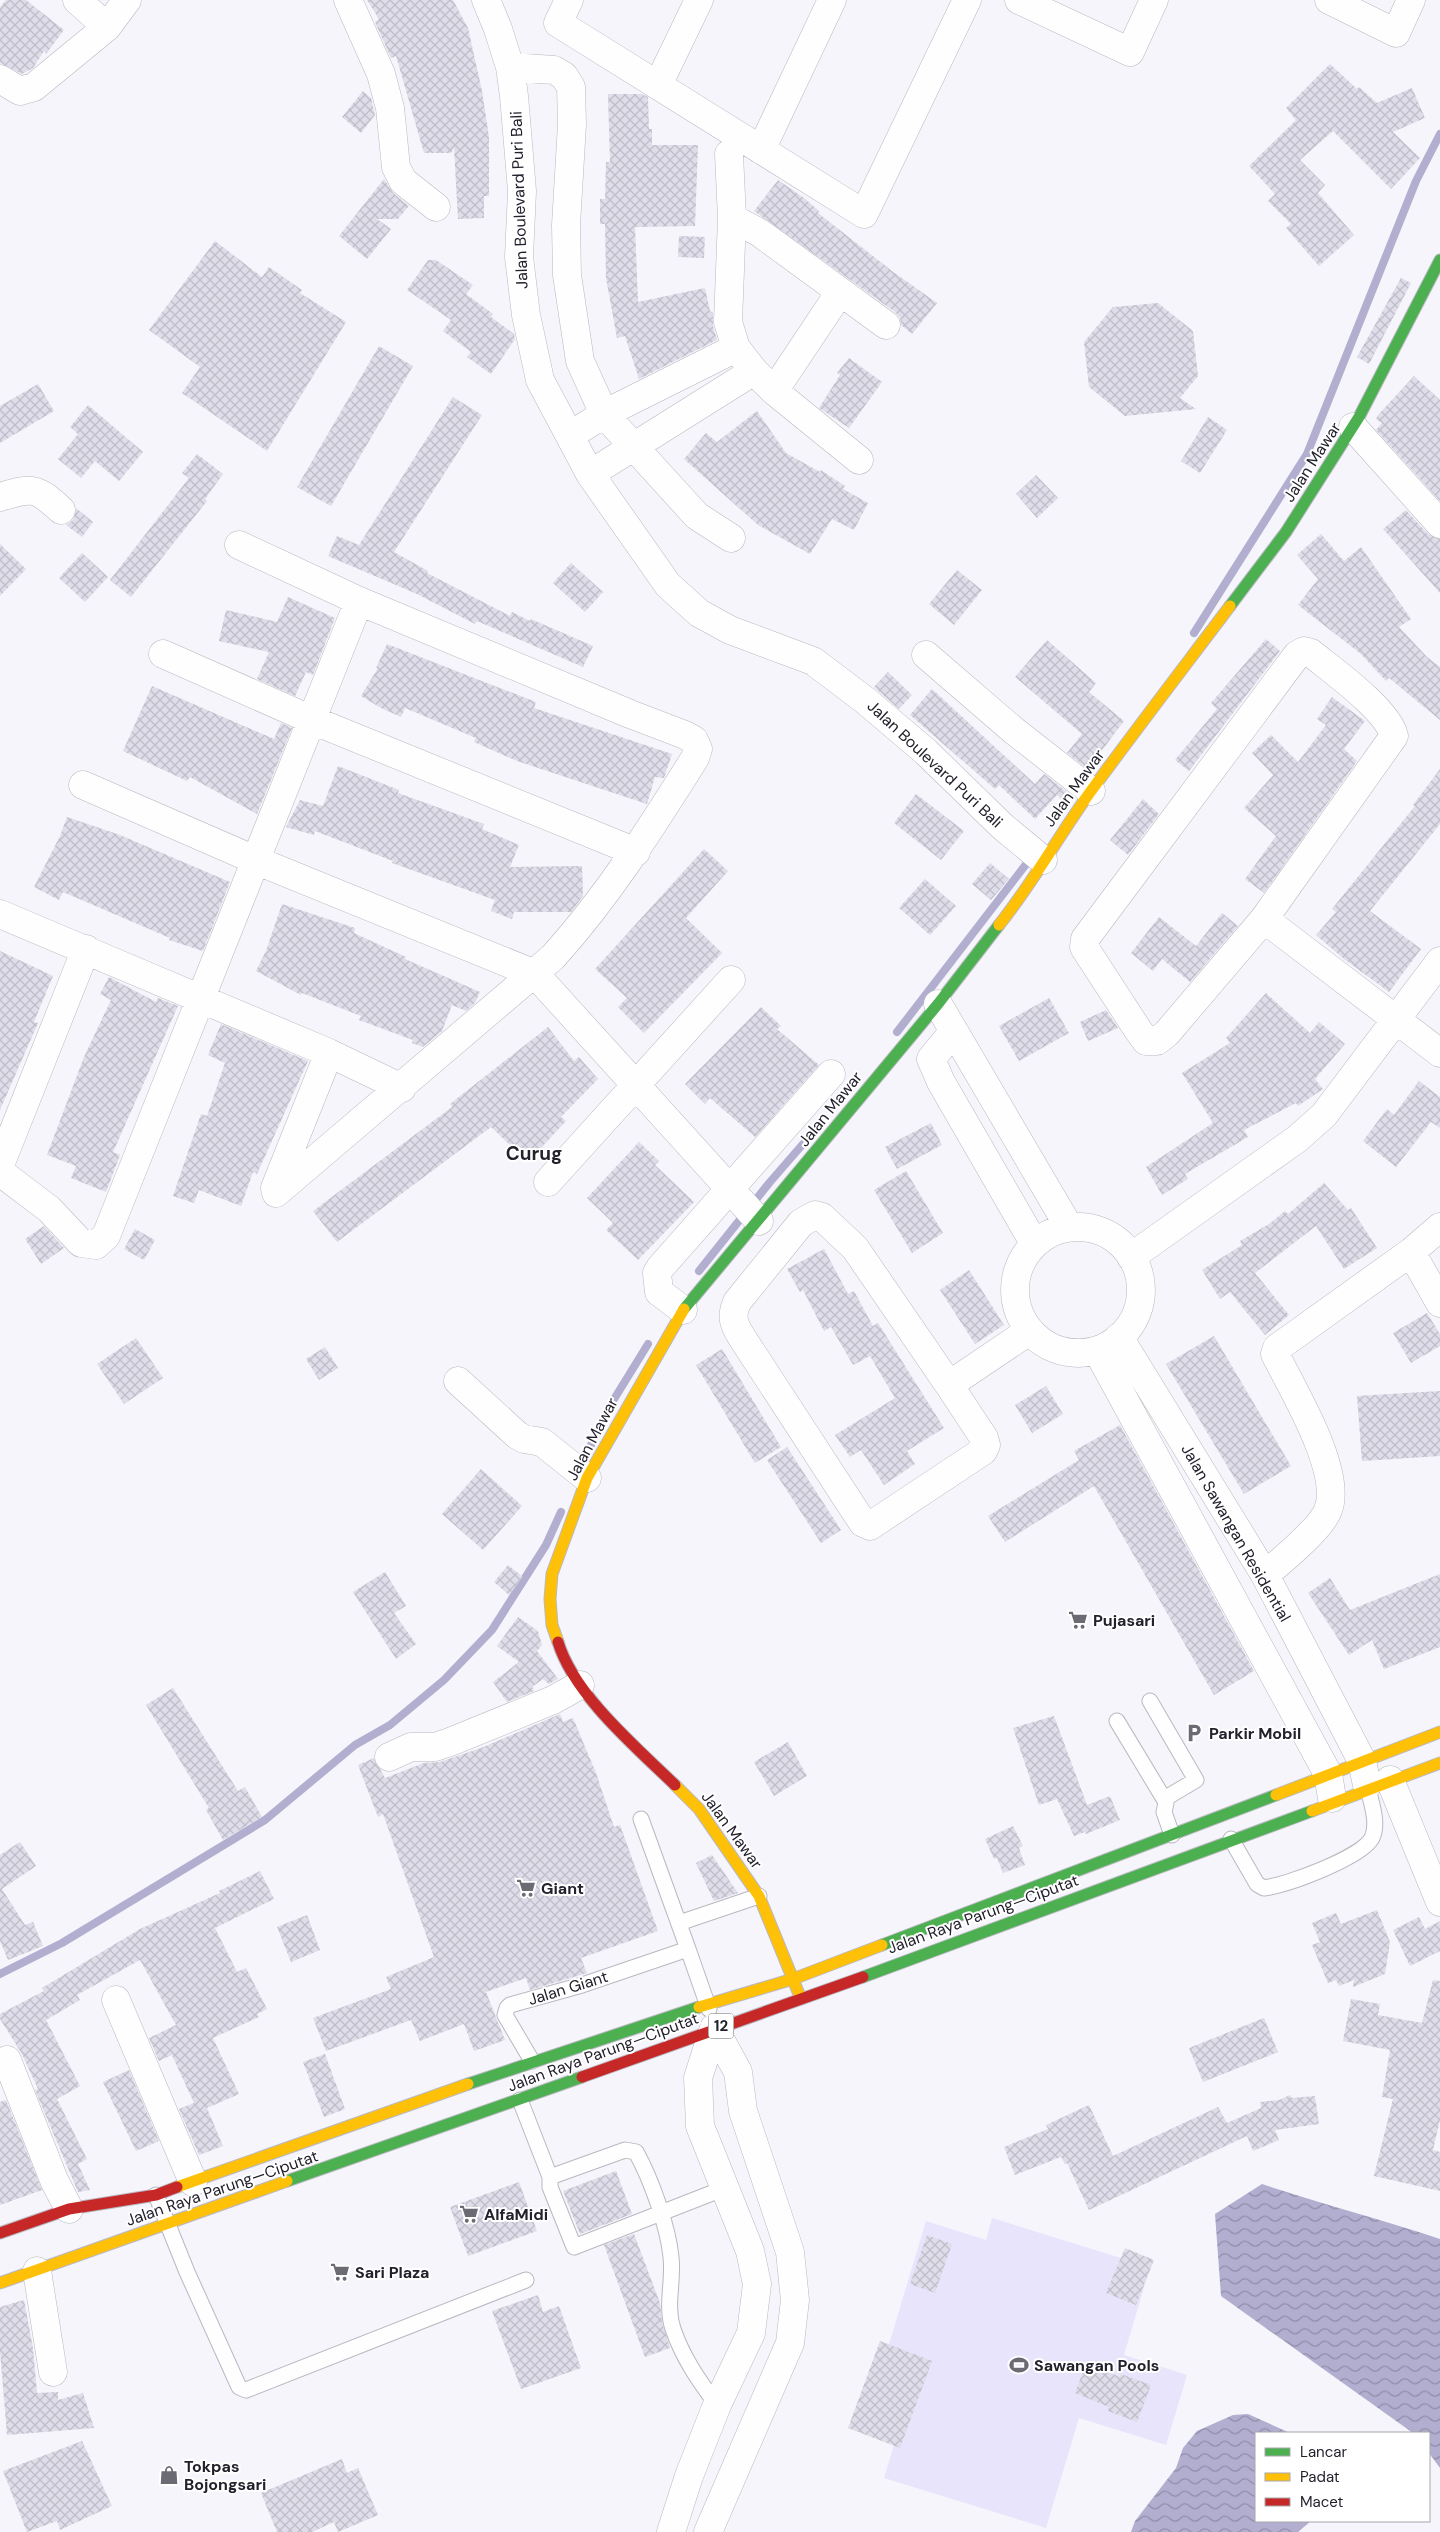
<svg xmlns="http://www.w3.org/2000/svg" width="1440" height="2532" viewBox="0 0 1440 2532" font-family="'DM Sans',sans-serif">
  <defs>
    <pattern id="water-waves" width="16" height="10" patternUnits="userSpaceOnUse" patternTransform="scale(1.25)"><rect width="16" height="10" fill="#b2aed0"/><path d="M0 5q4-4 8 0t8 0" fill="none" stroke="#908da9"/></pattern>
    <pattern id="building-cross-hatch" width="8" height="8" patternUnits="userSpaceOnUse" patternTransform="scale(1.25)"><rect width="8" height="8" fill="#dedde9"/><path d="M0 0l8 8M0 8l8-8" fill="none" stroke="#bebdc8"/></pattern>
  </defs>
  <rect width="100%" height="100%" fill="#f5f5fb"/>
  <!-- green -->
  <path fill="#e7e4fc" d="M992,2218L1150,2267L1124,2355L1187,2375L1166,2445L1079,2418L1046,2528L884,2478L901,2422L869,2411L926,2221L986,2240Z"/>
  <!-- water -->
  <path fill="url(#water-waves)" d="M1262,2184C1321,2204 1381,2219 1440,2239V2468L1429,2453V2433H1413L1221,2296L1215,2214Z
    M1248,2414L1290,2433H1256V2521H1311L1298,2532H1131L1135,2521L1176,2468L1183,2448L1197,2431L1233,2415Z"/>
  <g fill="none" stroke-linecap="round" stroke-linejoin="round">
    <!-- stream -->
    <path stroke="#b2aed0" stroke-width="8" d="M1194,633L1307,454L1416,181L1440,134
      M897,1032L1027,863
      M699,1271L770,1182L816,1129
      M591,1445L608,1409L648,1344
      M0,1974L62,1943L265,1820L355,1745L390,1725L444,1680L492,1630L546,1545L561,1512"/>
  </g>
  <!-- building -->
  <path fill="url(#building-cross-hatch)" d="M6,0H26L64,30L46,54L44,51L33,68L22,74L0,63V7Z
    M367,0H453L468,28L482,91L489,137V196H484V218L458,219L454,148L451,153H424L396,56L391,58L375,22L379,19Z
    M1330,64L1357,89L1359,87L1377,103L1412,88L1425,118L1393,132L1420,158L1391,189L1333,131L1300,160L1325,185L1318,193L1354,235L1319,266L1286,228L1291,224L1268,201L1275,194L1249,166L1296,120L1286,108Z
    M363,91L371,98L375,115L361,133L342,117Z
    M608,94H642L648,97L649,129H652V145H698L695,226L635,227L638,302L705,288L710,311L713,313V326L717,340L639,379L625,336L617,338L606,278L605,224H600V199H605L606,162H610Z
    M384,179L393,193L409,206L398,219H377L391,229L367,259L339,236Z
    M778,180L804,198L819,211L818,213L892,271L937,303L912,334L901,325L900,318L895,312L754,211Z
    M679,236L705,237L704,258L678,257Z
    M215,241L262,277L269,267L302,290L300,293L346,322L267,451L182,393L200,367L149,330Z
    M428,260H436L473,285L466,294L493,314L491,317L514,334L515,339L491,374L467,357L471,352L443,331L451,320L407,290Z
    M1401,278L1411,283L1369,364L1357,357Z
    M1158,303L1193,331L1198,376L1180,398L1196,409L1125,416L1089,387L1084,342L1113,307Z
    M379,346L413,366L331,506L297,487Z
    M849,358L882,382L849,428L819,408L840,375L837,373Z
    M1414,376L1440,400V501L1376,430L1382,423L1376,419L1378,415Z
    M38,384L54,411L0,443V406Z
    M453,397L482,415L394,552L428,571L427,573L510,616L512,612L530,621L531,619L593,646L583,667L477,621L475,624L417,594L328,556L337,536L359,545Z
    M88,405L143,452L119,481L95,461L81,478L58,459L78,434L70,427Z
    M757,411L786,453L820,472L821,470L845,486L843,489L868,503L854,530L832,519L810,554L758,525L684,459L706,433L717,442Z
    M1208,417L1227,430L1200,473L1181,461Z
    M197,454L223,474L205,499L207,501L131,597L110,580L189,478L182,473Z
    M1036,475L1058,498L1037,518L1016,494Z
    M76,508L93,522L82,537L66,525L73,520Z
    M1406,510L1428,534L1440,539V593L1383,529Z
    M1321,534L1344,561L1361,547L1411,619L1399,627L1427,657L1440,667V720L1389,678L1386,681L1361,654L1298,605L1318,579L1297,555Z
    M0,544L26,569L0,596Z
    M82,553L108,577L85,602L59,578Z
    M571,563L603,592L585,612L553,583Z
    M957,570L982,590L954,625L929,604Z
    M288,597L335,618L313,675L306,672L295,696L257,679L269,652L219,641L226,610L277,622Z
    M1266,639L1280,651L1189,771L1175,760L1217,709L1211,703Z
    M1047,640L1096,683L1089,692L1124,721L1088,769L1067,753L1082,734L1015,677Z
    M387,644L536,702L534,708L672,754L664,778L655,777L647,804L517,761L474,742L476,738L405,708L401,717L381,708L361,696L378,668H376Z
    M888,672L912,695L899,709L874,687Z
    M152,686L274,739L281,723L292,728L257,814L190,777L187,781L123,751Z
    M932,689L1035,784L1044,774L1067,792L1061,799L1057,795L1035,819L999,785L995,789L910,715Z
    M1332,697L1365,721L1344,749L1357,761L1264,893L1245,879L1276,836L1244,808L1273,775L1252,753L1271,735L1298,762L1326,725L1317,719Z
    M338,766L399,790L398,793L484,824L482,829L519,845L510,867L582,866L583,896L571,912H514L512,919L491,911L495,900L392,863L393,861L315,831L314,835L286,827L300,800L323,806Z
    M1440,769V824L1370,911L1421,949L1389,992L1344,959L1316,935L1336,912L1332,909L1415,806L1413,805Z
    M916,794L964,831L941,860L894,823Z
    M1143,799L1159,814L1128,855L1110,840Z
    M67,817L120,835L230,882L203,951L169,940L170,938L63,892L59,900L34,887L60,836Z
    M704,849L728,871L686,918L722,953L644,1033L618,1007L627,998L595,969Z
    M990,863L1009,879L991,900L972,884Z
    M925,879L956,906L930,935L899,908Z
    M282,904L355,928L354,933L406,957L405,959L480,992L475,1003L466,1011L452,1005L442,1031L423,1047L412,1043L413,1040L359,1020L361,1016L302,993L301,995L256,971L266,951Z
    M1222,913L1238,926L1190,982L1162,959L1153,971L1131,953L1159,917L1196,946Z
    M0,951L53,976L34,1022L38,1023L0,1110Z
    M109,977L156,1002L158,998L178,1006L113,1152L120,1155L106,1192L71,1178L76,1166L47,1155L84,1057L111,1000L100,994Z
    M1266,993L1310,1033L1319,1022L1345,1044L1315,1079L1323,1089L1298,1106L1296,1103L1244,1130L1248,1137L1185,1174L1188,1179L1162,1195L1146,1167L1213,1123L1182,1073L1230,1043L1226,1038Z
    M1049,998L1069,1033L1019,1061L999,1026Z
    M761,1007L781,1026L777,1029L819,1065L755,1137L710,1098L705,1104L685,1084Z
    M1106,1010L1118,1028L1088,1041L1080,1022Z
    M221,1024L308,1061L257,1174L253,1172L241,1206L199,1190L194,1203L173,1196L201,1114L207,1116L225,1063L208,1055Z
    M548,1027L574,1061L579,1057L598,1079L561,1117L566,1121L528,1162L491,1127L337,1242L313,1211L452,1107L450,1104Z
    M1419,1081L1440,1097V1128L1431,1122L1396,1167L1363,1141L1387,1109L1394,1115Z
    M931,1123L942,1145L897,1169L885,1147Z
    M639,1142L659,1161L655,1165L694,1202L638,1260L606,1230L613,1223L587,1198Z
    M906,1171L943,1233L912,1253L874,1190Z
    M1324,1183L1348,1210L1351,1208L1377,1248L1344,1269L1316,1226L1255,1273L1289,1315L1265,1335L1230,1292L1220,1299L1202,1270L1242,1245L1240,1241L1269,1224L1285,1211L1288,1214Z
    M44,1226L64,1248L41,1264L25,1239Z
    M135,1229L155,1240L144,1260L124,1249Z
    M824,1249L848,1294L854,1291L873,1326L878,1323L944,1428L907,1451L915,1464L884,1485L861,1450L850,1457L835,1435L895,1398L870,1356L853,1365L831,1327L824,1331L803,1290L800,1292L787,1269Z
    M969,1270L1004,1325L975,1344L940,1290Z
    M1427,1313L1440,1334V1346L1411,1363L1393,1333Z
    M1214,1336L1291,1466L1244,1494L1166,1364Z
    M136,1338L163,1378L124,1404L97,1364Z
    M325,1347L338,1368L319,1380L306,1359Z
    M722,1349L781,1447L755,1463L696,1365Z
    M1046,1386L1063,1414L1032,1433L1015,1405Z
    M1440,1391V1456L1362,1461L1357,1396Z
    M1120,1425L1254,1671L1214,1695L1094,1486L1005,1542L988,1516L1079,1460L1074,1451Z
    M787,1447L841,1530L821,1543L767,1460Z
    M481,1469L522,1506L483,1550L442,1514Z
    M508,1565L523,1577L509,1595L494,1582Z
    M385,1572L406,1606L394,1613L416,1644L396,1659L353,1592Z
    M1440,1574V1647L1384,1669L1372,1640L1349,1655L1308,1593L1330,1578L1350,1610Z
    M518,1617L538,1631L542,1645L537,1651L558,1679L549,1684L543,1679L532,1687L534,1691L507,1702L493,1682L519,1662L497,1646Z
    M173,1688L238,1791L245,1787L262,1817L223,1840L206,1810L209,1808L146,1705Z
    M560,1714L563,1722L573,1718L596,1773L614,1827L620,1825L658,1931L581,1958L587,1973L530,1990L526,1978L486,1992L505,2040L474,2051L464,2024L420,2041L411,2020L326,2051L313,2018L391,1989L386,1977L434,1957L383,1814L378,1817L358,1765L374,1758L385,1778L424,1763L440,1762L481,1748Z
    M1054,1716L1087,1805L1110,1796L1120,1820L1086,1834L1085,1832L1074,1836L1057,1799L1039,1805L1013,1728Z
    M788,1742L807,1776L774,1796L754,1762Z
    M1013,1826L1023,1846L1019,1848L1025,1865L1003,1873L997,1858L994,1859L985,1839Z
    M20,1842L36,1866L2,1889L25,1925L33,1922L43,1946L8,1960L0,1941V1855Z
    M712,1855L738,1893L714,1901L696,1863Z
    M260,1871L274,1899L215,1928L237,1972L246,1968L267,2009L257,2014L259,2017L213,2038L239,2094L207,2108L223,2146L199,2155L179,2109L194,2103L172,2055L159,2061L149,2038L176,2025L140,1960L77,1995L80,2000L46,2020L80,2086L57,2099L87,2159L78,2164L90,2190L78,2192L35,2090L38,2089L22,2054L0,2019V2014L44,1991L42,1988L140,1929L220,1893L219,1891Z
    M1377,1910L1390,1942L1385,1974L1353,1987L1354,1980L1339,1986L1336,1980L1328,1983L1312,1945L1320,1942L1312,1923L1336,1913L1341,1924Z
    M307,1915L320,1950L291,1962L277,1927Z
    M1419,1917L1425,1929L1440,1921V1951L1410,1966L1393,1930Z
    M1433,1980L1440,1981V2120L1433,2150L1440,2152V2191L1374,2176L1393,2099L1382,2097L1390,2050L1343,2041L1351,1999L1380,2004L1378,2015L1422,2023Z
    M1264,2018L1278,2052L1203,2082L1189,2048Z
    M325,2054L345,2109L324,2117L303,2062Z
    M129,2070L159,2141L136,2151L103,2082Z
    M1290,2095L1292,2098L1315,2096L1319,2124L1275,2130L1279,2140L1253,2151L1247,2136L1089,2210L1067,2163L1065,2164L1061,2157L1015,2175L1004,2147L1048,2129L1046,2125L1089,2105L1113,2156L1218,2107L1227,2123L1261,2108L1260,2102L1279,2100Z
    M6,2100L42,2190L0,2205V2102Z
    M616,2171L632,2214L580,2234L563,2191Z
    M519,2182L537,2231L468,2256L450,2207Z
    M634,2234L660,2303L662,2322L670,2348L645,2357L604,2245Z
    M927,2235L952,2244L935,2293L910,2284Z
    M1125,2248L1154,2260L1136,2305L1106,2293Z
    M538,2295L543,2312L559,2306L581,2368L521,2389L492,2311Z
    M24,2300L33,2348L37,2393L58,2392V2400L83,2393L94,2428L7,2435L0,2351V2307Z
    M880,2341L932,2361L900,2448L848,2428Z
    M1086,2363L1120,2377L1121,2374L1151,2385L1137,2422L1108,2411L1109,2407L1075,2393Z
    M82,2441L112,2506L60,2530L57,2521L27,2532L3,2471Z
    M342,2459L347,2473L358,2468L378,2515L338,2532L334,2522L312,2532H277L261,2493Z"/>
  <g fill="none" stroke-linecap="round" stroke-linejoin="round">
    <!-- lane casing -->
    <g stroke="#b9b8c1" stroke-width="17">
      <path id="lane" d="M1117,1721L1164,1799L1196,1780L1150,1701
        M1164,1799L1166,1803L1164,1812L1172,1835
        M641,1819L688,1949
        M1231,1839L1257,1884L1264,1888C1287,1885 1361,1858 1372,1838C1379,1823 1371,1803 1368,1788
        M679,1923L759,1896
        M532,2061L505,2015L507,2008L510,2005L582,1985L688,1949L709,2009
        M520,2100L550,2177L625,2150L636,2152C651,2179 668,2226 671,2257C674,2281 665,2305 673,2329C683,2358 699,2381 717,2405
        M550,2177V2187L574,2247L725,2188
        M156,2195L187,2272L239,2387L246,2390L526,2280"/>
    </g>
    <!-- street casing -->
    <g stroke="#b9b8c1" stroke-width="29">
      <path id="street" d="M77,0L107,27
        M348,0L381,74L390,108L396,167L403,181L436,207
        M486,0L498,29L510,67L514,96L522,191L519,257L526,315L540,380L590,474L668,585L699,613L730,630L813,661L866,701L926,752L1002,826L1043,860
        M569,0L558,23L864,214L967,0
        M1019,0L1130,52L1154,0
        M1329,0L1396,33L1411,0
        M510,67L554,70L564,76L571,87L572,124L566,225L567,275L580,361L604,414L697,516L731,538
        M0,79L20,91L34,87L107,27L127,0
        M658,85L699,0
        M761,150L832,0
        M729,154L732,218L728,322L736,348L754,371L774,391
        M732,218L760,233L886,325
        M840,292L774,391L859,460
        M1353,427L1440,524
        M571,435L604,414L736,348
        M590,474L754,371
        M0,497C33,487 36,487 61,510
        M239,545L359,601L630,714L685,735L694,740L698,749L695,758C651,828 608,896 553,957L276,1193L275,1188L329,1053
        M163,654L312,720L636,852
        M926,655L1013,730L1091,791
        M83,785L255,860L535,974L759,1221
        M0,914L329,1053L402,1088
        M1264,919L1394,736C1388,710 1333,671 1311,653L1304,651L1297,655L1085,939L1084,947L1138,1030L1146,1041H1157L1167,1033L1264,919L1440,1053
        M938,1004L1069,1227
        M954,1031L931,1059L941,1082L1034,1243
        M0,1165L86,949
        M0,1172L49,1209L81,1243L96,1245L106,1236L359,601
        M548,1182L731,980
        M1015 1290a63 63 0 1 1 126 0a63 63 0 1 1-126 0Z
        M1411,1252L1440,1303
        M1131,1257L1297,1139L1324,1115L1440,961
        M683,1310L659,1292L657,1273L660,1268L831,1074
        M1119,1337L1265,1575L1362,1761L1367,1785
        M1097,1350L1328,1774L1332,1798
        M458,1381L517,1435L524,1439L542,1442L587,1478
        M949,1385L855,1248L822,1217L815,1215L801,1223L737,1302C731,1316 733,1323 741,1336L857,1514L863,1523L870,1526L983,1451L986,1445L984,1438L949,1385L1029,1331
        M1265,1575C1282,1560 1321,1529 1328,1510C1343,1472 1293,1390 1275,1354L1277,1348L1411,1252L1440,1227
        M389,1757L411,1747H435L450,1742L553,1700L580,1685
        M1390,1780L1440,1902
        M116,2000L193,2182
        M7,2060L54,2180L69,2209
        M37,2271L53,2372
        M671,2532L689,2476L717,2405L751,2333L757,2284L750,2251L700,2126L698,2078L714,2028
        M708,2532L790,2343L795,2300L790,2252L743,2111L738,2072L714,2028"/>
    </g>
    <!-- fast casing -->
    <g stroke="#b9b8c1" stroke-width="13">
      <path id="fast" d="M1230,606L1286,532L1359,417L1440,260
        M684,1309L938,1004L999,925
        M882,1945L1276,1795
        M863,1977L1312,1811
        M468,2084L699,2007
        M287,2181L582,2077"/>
    </g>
    <!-- slow casing -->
    <g stroke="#b9b8c1" stroke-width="13">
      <path id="slow" d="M999,925C1033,883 1059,835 1091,791C1137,728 1184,667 1230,606
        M558,1642L552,1625L550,1599L552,1574L587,1478L684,1309
        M675,1785L699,1809L759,1896L801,1999
        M1276,1795L1440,1732
        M1312,1811L1440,1763
        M699,2007L793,1979L882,1945
        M177,2187L468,2084
        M0,2283L287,2181"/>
    </g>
    <!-- jam casing -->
    <g stroke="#b9b8c1" stroke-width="13">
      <path id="jam" d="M558,1642C574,1695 636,1747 675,1785
        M582,2077L863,1977
        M0,2233L69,2209L156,2195L177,2187"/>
    </g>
    <!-- lane -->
    <use href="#lane" stroke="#fefefe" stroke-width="15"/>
    <!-- street -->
    <use href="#street" stroke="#fefefe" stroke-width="28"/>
    <!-- fast -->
    <use href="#fast" stroke="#4caf50" stroke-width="11"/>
    <!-- slow -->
    <use href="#slow" stroke="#ffc107" stroke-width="11"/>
    <!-- jam -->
    <use href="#jam" stroke="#c62828" stroke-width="11"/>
  </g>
  <!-- icons -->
  <defs>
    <g id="supermarket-bare" transform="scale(1.5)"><path d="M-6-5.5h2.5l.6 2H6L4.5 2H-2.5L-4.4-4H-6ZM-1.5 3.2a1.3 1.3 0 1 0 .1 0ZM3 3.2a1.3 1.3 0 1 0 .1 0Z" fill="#6c6b74" stroke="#fff" stroke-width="2.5" paint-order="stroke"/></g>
    <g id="parking-bare" transform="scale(1.5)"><path d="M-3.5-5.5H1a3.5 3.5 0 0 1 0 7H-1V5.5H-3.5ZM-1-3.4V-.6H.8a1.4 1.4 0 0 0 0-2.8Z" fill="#6c6b74" stroke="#fff" stroke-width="2.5" paint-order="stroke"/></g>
    <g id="stadium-bare" transform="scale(1.5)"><path d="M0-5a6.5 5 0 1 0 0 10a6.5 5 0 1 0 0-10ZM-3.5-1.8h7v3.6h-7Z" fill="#6c6b74" stroke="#fff" stroke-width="2.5" paint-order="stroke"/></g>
    <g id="shop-bare" transform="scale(1.5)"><path d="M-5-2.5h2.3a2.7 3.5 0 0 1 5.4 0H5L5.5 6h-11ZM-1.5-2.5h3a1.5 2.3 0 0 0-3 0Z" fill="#6c6b74" stroke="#fff" stroke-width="2.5" paint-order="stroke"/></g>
  </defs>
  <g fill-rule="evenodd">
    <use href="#supermarket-bare" x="1078" y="1620"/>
    <use href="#parking-bare" x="1194" y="1733"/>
    <use href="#supermarket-bare" x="526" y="1888"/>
    <use href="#supermarket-bare" x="469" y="2214"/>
    <use href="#supermarket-bare" x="340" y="2272"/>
    <use href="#stadium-bare" x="1019" y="2365"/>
    <use href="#shop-bare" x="169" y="2475"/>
  </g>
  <g text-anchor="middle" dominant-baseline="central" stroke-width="4" stroke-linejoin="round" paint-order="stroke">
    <!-- shield labels -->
    <rect fill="#fff" stroke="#64646b" stroke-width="1" x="708.5" y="2013.5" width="25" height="25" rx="4"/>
    <g font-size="15" font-weight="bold" fill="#22212c">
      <text x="721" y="2026">12</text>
    </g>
    <!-- street labels -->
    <g font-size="16" fill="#22212c" stroke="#fff">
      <text transform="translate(519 200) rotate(-92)">Jalan Boulevard Puri Bali</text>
      <text transform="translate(1312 462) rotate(-57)">Jalan Mawar</text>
      <text transform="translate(935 764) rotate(43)">Jalan Boulevard Puri Bali</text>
      <text transform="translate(1074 788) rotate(-54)">Jalan Mawar</text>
      <text transform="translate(830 1109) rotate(-51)">Jalan Mawar</text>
      <text transform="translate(592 1439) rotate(-62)">Jalan Mawar</text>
      <text transform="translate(1236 1533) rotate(60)">Jalan Sawangan Residential</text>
      <text transform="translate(732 1830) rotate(54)">Jalan Mawar</text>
      <text transform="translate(983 1914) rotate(-20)">Jalan Raya Parung—Ciputat</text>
      <text transform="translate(568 1988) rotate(-17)">Jalan Giant</text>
      <text transform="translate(603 2052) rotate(-20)">Jalan Raya Parung—Ciputat</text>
      <text transform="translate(222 2188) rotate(-19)">Jalan Raya Parung—Ciputat</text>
    </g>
    <!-- poi labels -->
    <g font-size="16" font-weight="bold" fill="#22212c" stroke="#fff" text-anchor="start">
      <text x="1093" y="1620">Pujasari</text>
      <text x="1209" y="1733">Parkir Mobil</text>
      <text x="541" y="1888">Giant</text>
      <text x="484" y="2214">AlfaMidi</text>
      <text x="355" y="2272">Sari Plaza</text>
      <text x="1034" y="2365">Sawangan Pools</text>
      <text x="184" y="2466">Tokpas<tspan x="184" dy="18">Bojongsari</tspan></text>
    </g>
    <!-- quarter labels -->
    <g font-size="19" font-weight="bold" fill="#22212c" stroke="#fff">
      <text x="534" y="1153">Curug</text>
    </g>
  </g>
  <!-- legend -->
  <rect x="1255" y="2432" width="175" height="90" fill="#ffffff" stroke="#a7a6ab"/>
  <rect x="1265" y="2448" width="25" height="8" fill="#4caf50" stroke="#a7a6ab"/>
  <text x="1300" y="2457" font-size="15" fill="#22212c">Lancar</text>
  <rect x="1265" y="2473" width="25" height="8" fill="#ffc107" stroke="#a7a6ab"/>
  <text x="1300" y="2482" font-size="15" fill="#22212c">Padat</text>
  <rect x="1265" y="2498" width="25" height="8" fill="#c62828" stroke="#a7a6ab"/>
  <text x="1300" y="2507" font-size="15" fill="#22212c">Macet</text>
</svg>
